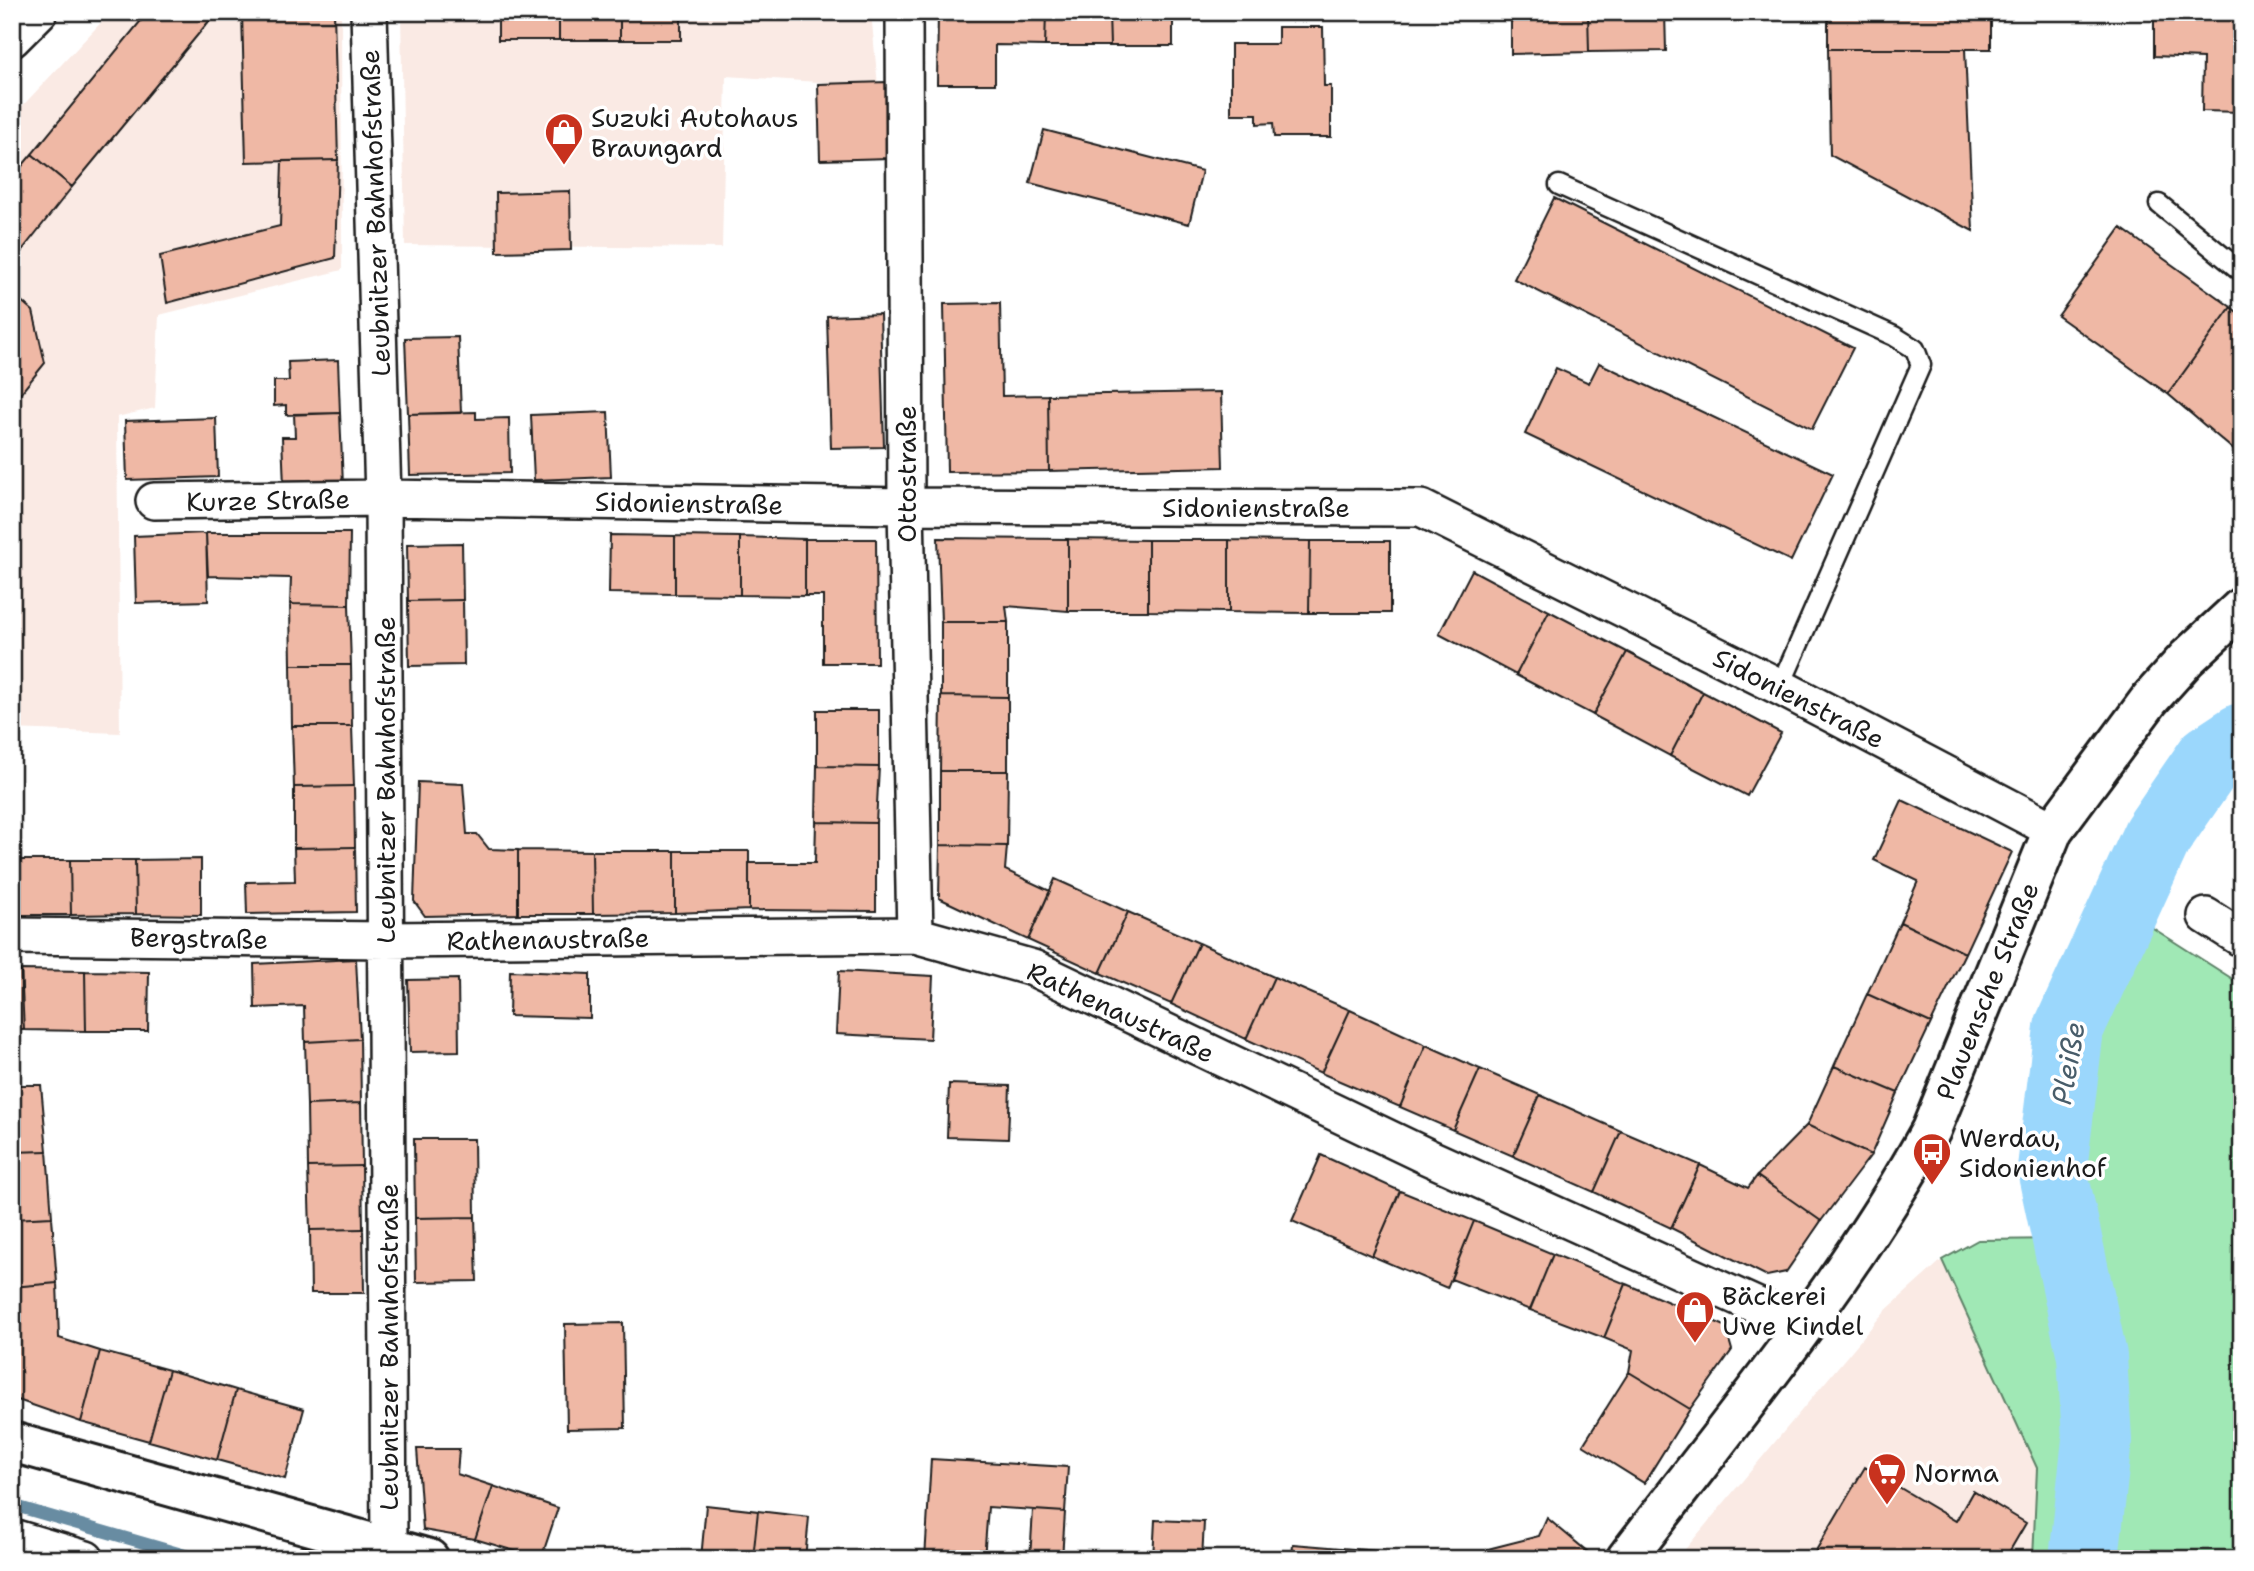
<svg xmlns="http://www.w3.org/2000/svg" width="2254" height="1571" viewBox="0 0 2254 1571" font-family="'Shantell Sans',sans-serif">
  <rect width="100%" height="100%" fill="#fff"/>
  <filter id="ink" filterUnits="userSpaceOnUse"><feTurbulence type="fractalNoise" baseFrequency=".0143" numOctaves="2"/><feDisplacementMap in="SourceGraphic" scale="14" xChannelSelector="R" yChannelSelector="G"/><feConvolveMatrix kernelMatrix="1 2 1 2 8 2 1 2 1" color-interpolation-filters="sRGB"/></filter>
  <g filter="url(#ink)">
    <!-- built -->
    <path fill="#faeae4" d="M111,12H341L342,270L159,315L155,408L117,417L120,733L12,729V117Z
      M401,12H871L878,86L726,76L722,248L405,245Z
      M1942,1260L2037,1468L2033,1559H1677L1884,1312Z"/>
    <!-- green -->
    <path fill="#a0e8b5" stroke="#5e8268" stroke-width="2" d="M2123,909L2242,985V1559H2033L2037,1468L1942,1260L1978,1240L2068,1239L2052,1169L2069,1028Z"/>
    <g fill="none" stroke-linecap="round" stroke-linejoin="round">
      <!-- stream -->
      <path stroke="#688ca2" stroke-width="12" d="M12,1505L199,1559"/>
      <!-- river -->
      <path stroke="#9bd7fc" stroke-width="70" d="M2084,1559L2097,1440L2092,1356L2052,1169L2069,1028L2157,836L2210,759L2242,738"/>
    </g>
    <!-- building -->
    <path fill="#efb8a5" stroke="#1c1c1c" stroke-width="2" d="M148,12H201L210,20L72,187L32,154Z
      M242,12H334L338,160L246,162Z
      M498,12H559V40H498Z
      M559,12H620V40H559Z
      M620,12H681V40H620Z
      M938,12H1046L1045,46L995,45V84H937Z
      M1046,12H1109L1110,46H1045Z
      M1109,12H1173V46H1110Z
      M1511,12H1588L1589,52L1511,54Z
      M1588,12H1665L1666,51L1589,52Z
      M1828,12H1991V49H1828Z
      M2154,12H2242V112L2202,111L2203,58L2154,56Z
      M1278,27H1323L1324,86H1331V137H1274L1273,123L1257,124V114H1231V44H1278Z
      M1828,49H1965L1973,231L1830,155Z
      M888,82L890,158L820,160L818,84Z
      M1044,130L1202,171L1189,224L1030,183Z
      M32,154L72,187L12,263V178Z
      M338,160L335,258L167,303L160,256L280,226L282,161Z
      M570,191L571,250L497,252L496,193Z
      M1554,198L1853,348L1812,429L1514,279Z
      M2121,228L2231,307L2168,394L2058,316Z
      M12,293L33,311L45,363L12,404Z
      M1000,303L1002,396L1048,395L1049,471L947,472L944,304Z
      M2231,307L2242,316V457L2168,394Z
      M880,314L884,447L831,448L827,316Z
      M458,337L461,413L408,414L405,338Z
      M338,360L340,413L286,415V405L274,406V381H289L288,362Z
      M1599,363L1833,474L1791,561L1525,434L1556,368L1589,383Z
      M1221,392L1223,467L1049,471L1048,395Z
      M476,412V419L509,418L510,473L410,475L408,414Z
      M608,412L611,477L534,480L531,415Z
      M340,413L343,485L284,486L282,437H295L294,414Z
      M216,418L218,477L127,480L125,421Z
      M206,533L208,601L136,603L134,536Z
      M206,533H350L349,605L290,604L291,578L208,576Z
      M610,535L675,536V594L609,593Z
      M675,536L740,537V595L675,594Z
      M740,537L805,539V596L740,595Z
      M938,538L1068,539V611L1006,606L1008,622H941Z
      M805,539H876L877,663H823V596H805Z
      M1068,539L1148,540V611H1068Z
      M1148,540H1229V612L1148,611Z
      M1229,540L1310,541L1309,613L1229,612Z
      M1310,541H1390V613H1309Z
      M462,543L463,600L408,601L407,544Z
      M1472,570L1549,611L1516,675L1439,634Z
      M463,600L464,665L409,666L408,601Z
      M290,604L349,605L351,665H291Z
      M1549,611L1627,652L1593,715L1516,675Z
      M941,622H1008V697L941,696Z
      M1627,652L1703,692L1670,756L1593,715Z
      M291,665H351L352,726H292Z
      M1703,692L1781,733L1747,796L1670,756Z
      M941,696L1008,697V771H940Z
      M817,710H879V767L817,766Z
      M292,726H352L354,786L294,787Z
      M817,766L879,767L876,823L816,822Z
      M940,771H1008L1007,846L940,845Z
      M418,782L463,784L467,834H477L489,849L518,850V914L425,916L414,901Z
      M354,786L355,847L294,848V787Z
      M1902,800L2012,852L1965,953L1900,922L1918,881L1874,860Z
      M816,822L876,823V911L749,910V863H815Z
      M940,845L1007,846L1005,870L1050,891L1028,940L939,898Z
      M355,847L356,912L247,914L246,882L295,881L294,848Z
      M518,850L592,851L593,914H518Z
      M592,851H675V913L593,914Z
      M675,851H749V910L675,913Z
      M201,859V915L136,914L135,860Z
      M12,860H70L71,915H12Z
      M70,860H135L136,914L71,915Z
      M1055,879L1128,912L1100,973L1028,940Z
      M1128,912L1199,943L1171,1004L1100,973Z
      M1900,922L1965,953L1931,1023L1867,994Z
      M1199,943L1274,977L1246,1039L1171,1004Z
      M356,959L360,1039L305,1042L304,1006L255,1008L254,964Z
      M21,970L24,1030H14L17,1084H12V971Z
      M21,970L85,971L86,1031L24,1030Z
      M85,971L149,972L148,1031H86Z
      M510,971L590,974V1018L509,1016Z
      M839,971L933,976L930,1039L836,1034Z
      M1274,977L1350,1010L1321,1073L1246,1039Z
      M458,979L459,1051L410,1052L408,980Z
      M1867,994L1931,1023L1898,1093L1834,1066Z
      M1350,1010L1426,1045L1400,1107L1321,1073Z
      M360,1039L361,1103L307,1105L305,1042Z
      M1426,1045L1480,1069L1453,1130L1400,1107Z
      M1834,1066L1898,1093L1871,1155L1807,1125Z
      M1480,1069L1540,1095L1513,1156L1453,1130Z
      M949,1084L1010,1086L1008,1139L947,1137Z
      M12,1085H41L47,1151L12,1152Z
      M1540,1095L1621,1131L1594,1192L1513,1156Z
      M361,1103L362,1166L308,1167L307,1105Z
      M1807,1125L1871,1155L1821,1221L1757,1176Z
      M1621,1131L1700,1165L1671,1228L1594,1192Z
      M414,1139H474L475,1217L415,1218Z
      M47,1151L52,1217L12,1219V1152Z
      M1321,1155L1400,1191L1372,1256L1292,1221Z
      M1700,1165L1748,1188L1757,1176L1821,1221L1786,1272L1767,1276L1671,1228Z
      M362,1166L363,1229L310,1230L308,1167Z
      M1400,1191L1474,1221L1447,1288L1372,1256Z
      M52,1217L57,1283L12,1287V1219Z
      M475,1217L477,1281L416,1282L415,1218Z
      M1474,1221L1553,1254L1530,1310L1451,1279Z
      M363,1229L364,1293H311L310,1230Z
      M1553,1254L1626,1284L1604,1338L1530,1310Z
      M57,1283L59,1338L100,1351L81,1422L12,1398V1287Z
      M1626,1284L1725,1326L1732,1350L1690,1409L1629,1372L1633,1350L1604,1338Z
      M623,1323L625,1428L567,1429L565,1324Z
      M100,1351L169,1370L149,1441L81,1422Z
      M169,1370L236,1390L217,1460L149,1441Z
      M1629,1372L1690,1409L1644,1483L1583,1445Z
      M236,1390L304,1409L285,1479L217,1460Z
      M417,1449H459L457,1474L493,1486L475,1539L423,1530Z
      M931,1459L1068,1467L1065,1512L988,1507L984,1559H925Z
      M1865,1467L1956,1521L1973,1491L2026,1523L2005,1559H1811Z
      M493,1486L558,1508L541,1559L475,1539Z
      M706,1505L758,1511L753,1559H701Z
      M1033,1510L1065,1512L1062,1559H1030Z
      M758,1511L809,1517L805,1559H753Z
      M1547,1518L1589,1553L1584,1559H1494L1488,1549L1539,1536Z
      M1155,1520L1204,1522L1202,1559H1153Z
      M1293,1544L1377,1551L1376,1559H1292Z"/>
    <g fill="none" stroke-linecap="round" stroke-linejoin="round">
      <!-- lane casing -->
      <g stroke="#1c1c1c" stroke-width="23">
        <path id="lane" d="M1559,185L1894,336L1915,349L1921,365L1780,687
          M2159,204L2242,272"/>
      </g>
      <!-- street casing -->
      <g stroke="#1c1c1c" stroke-width="40">
        <path id="street" d="M369,12L383,498L389,1547
          M904,12L906,506L915,935
          M12,39L39,12
          M154,501L383,498L906,506L1421,508L1780,687L2053,830
          M2206,916L2242,939
          M12,936L386,940L915,935L1033,968L1428,1157L1802,1326
          M12,1537L86,1559"/>
      </g>
      <!-- secondary casing -->
      <g stroke="#1c1c1c" stroke-width="44">
        <path id="secondary" d="M12,1442L429,1559
          M1626,1559C1732,1420 1846,1284 1931,1130L2053,830L2150,699L2187,658L2242,607"/>
      </g>
      <!-- lane -->
      <use href="#lane" stroke="#fff" stroke-width="18"/>
      <!-- street -->
      <use href="#street" stroke="#fff" stroke-width="35"/>
      <!-- secondary -->
      <use href="#secondary" stroke="#fff" stroke-width="38"/>
    </g>
  </g>
  <!-- icons -->
  <defs>
    <g id="shop-pin" transform="scale(2.0125)"><path d="M0 17L-7.5 6A9.5 9.5 0 1 1 7.5 6Z" fill="#c8321e" stroke="#fff"/><path d="M-5-2.5h2.3a2.7 3.5 0 0 1 5.4 0H5L5.5 6h-11ZM-1.5-2.5h3a1.5 2.3 0 0 0-3 0Z" fill="#fff"/></g>
    <g id="bus-pin" transform="scale(2.0125)"><path d="M0 17L-7.5 6A9.5 9.5 0 1 1 7.5 6Z" fill="#c8321e" stroke="#fff"/><path d="M-5-6H5V4H4V6H2V4H-2V6H-4V4H-5ZM-3.5-4V0h7V-4ZM-3.5 1.2v1.5H-2V1.2ZM2 1.2v1.5H3.5V1.2Z" fill="#fff"/></g>
    <g id="supermarket-pin" transform="scale(2.0125)"><path d="M0 17L-7.5 6A9.5 9.5 0 1 1 7.5 6Z" fill="#c8321e" stroke="#fff"/><path d="M-6-5.5h2.5l.6 2H6L4.5 2H-2.5L-4.4-4H-6ZM-1.5 3.2a1.3 1.3 0 1 0 .1 0ZM3 3.2a1.3 1.3 0 1 0 .1 0Z" fill="#fff"/></g>
  </defs>
  <g fill-rule="evenodd">
    <use href="#shop-pin" x="564" y="132"/>
    <use href="#bus-pin" x="1932" y="1152"/>
    <use href="#shop-pin" x="1695" y="1310"/>
    <use href="#supermarket-pin" x="1887" y="1472"/>
  </g>
  <g text-anchor="middle" dominant-baseline="central" stroke-width="7" stroke-linejoin="round" paint-order="stroke">
    <!-- poi labels -->
    <g font-size="26" fill="#1c1c1c" stroke="#fff" text-anchor="start">
      <text x="591" y="117">Suzuki Autohaus<tspan x="591" dy="30">Braungard</tspan></text>
      <text x="1959" y="1137">Werdau,<tspan x="1959" dy="30">Sidonienhof</tspan></text>
      <text x="1722" y="1295">Bäckerei<tspan x="1722" dy="30">Uwe Kindel</tspan></text>
      <text x="1914" y="1472">Norma</text>
    </g>
    <!-- street labels -->
    <g font-size="26" fill="#1c1c1c" stroke="#fff">
      <text transform="translate(375 213) rotate(-92)">Leubnitzer Bahnhofstraße</text>
      <text transform="translate(906 474) rotate(-90)">Ottostraße</text>
      <text transform="translate(268 500) rotate(-1)">Kurze Straße</text>
      <text transform="translate(689 503) rotate(1)">Sidonienstraße</text>
      <text x="1256" y="507">Sidonienstraße</text>
      <text transform="translate(1799 698) rotate(27)">Sidonienstraße</text>
      <text transform="translate(385 780) rotate(-90)">Leubnitzer Bahnhofstraße</text>
      <text transform="translate(199 938) rotate(1)">Bergstraße</text>
      <text transform="translate(548 939) rotate(-1)">Rathenaustraße</text>
      <text transform="translate(1987 991) rotate(-68)">Plauensche Straße</text>
      <text transform="translate(1121 1012) rotate(25)">Rathenaustraße</text>
      <text transform="translate(388 1347) rotate(-90)">Leubnitzer Bahnhofstraße</text>
    </g>
    <!-- water labels -->
    <g font-size="28" font-style="italic" fill="#485d6a" stroke="#fff">
      <text transform="translate(2068 1063) rotate(-80)">Pleiße</text>
    </g>
  </g>
  <!-- margin -->
  <rect width="2254" height="1571" fill="none" stroke="#fff" stroke-width="42"/>
  <rect x="21" y="21" width="2212" height="1529" fill="none" stroke="#1c1c1c" stroke-width="2.5" filter="url(#ink)"/>
</svg>
